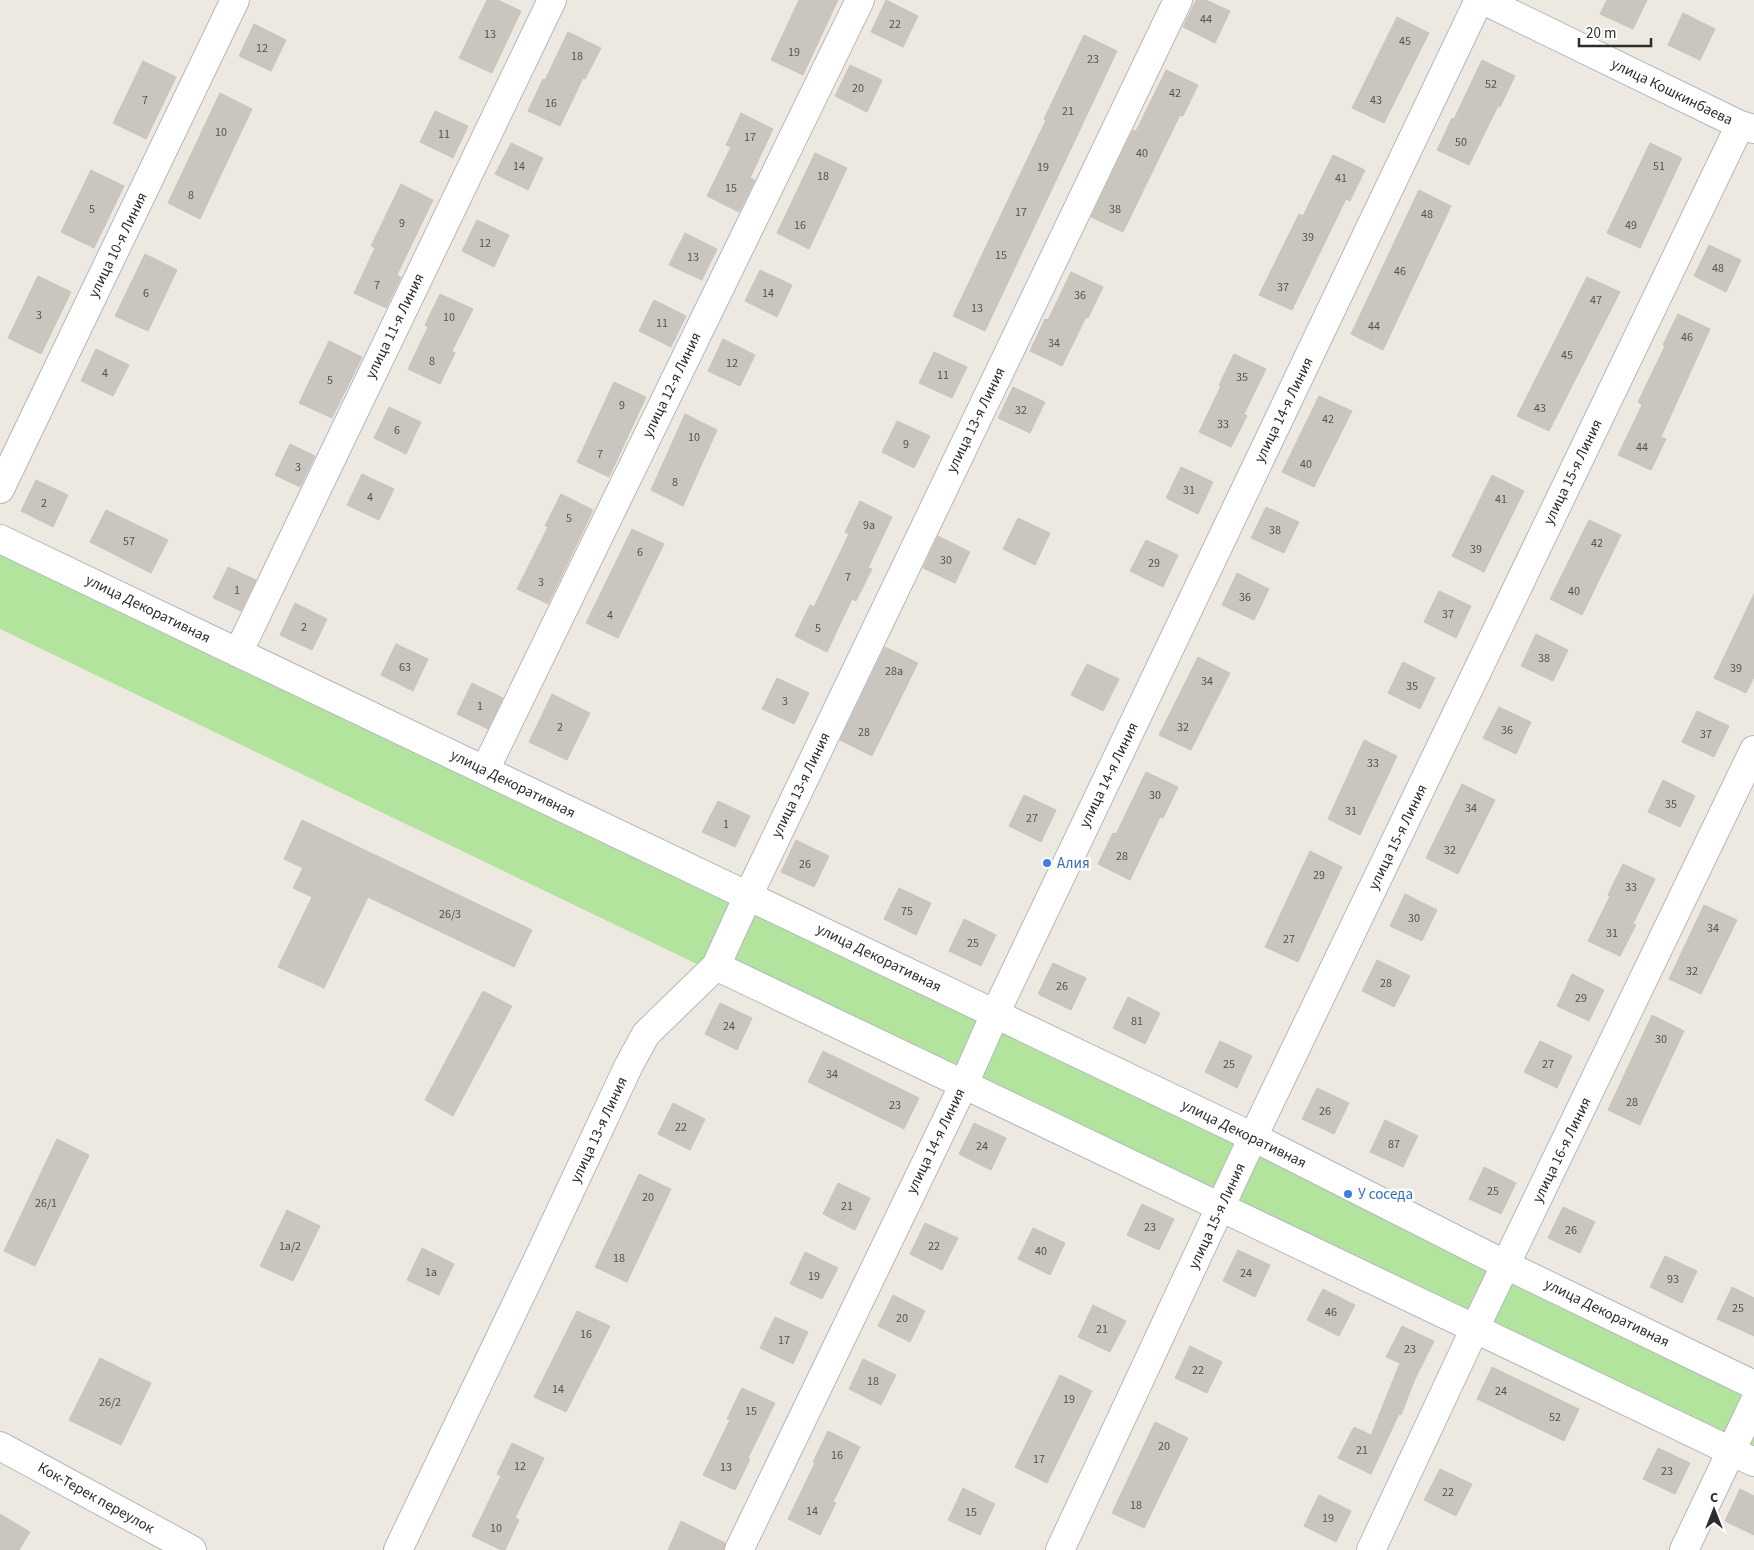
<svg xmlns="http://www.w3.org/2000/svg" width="1754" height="1550" viewBox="0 0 1754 1550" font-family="'Source Sans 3',sans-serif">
  <rect width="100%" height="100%" fill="#eee9e0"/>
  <!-- green -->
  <path fill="#b3e49e" d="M0,550L1754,1385V1472L0,629Z"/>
  <!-- building -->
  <path fill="#cac5bf" stroke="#cac5b9" d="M487,0H498L521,11L492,73L459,58Z
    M799,0H838L803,75L771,60Z
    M886,0L918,16L903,47L871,32Z
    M1196,0H1206L1230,11L1215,43L1183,27Z
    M1607,0H1647L1633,29L1600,14Z
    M1683,13L1715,29L1700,60L1668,45Z
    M1397,17L1429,33L1384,123L1352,108Z
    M254,24L286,40L271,71L239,56Z
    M568,32L601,48L585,79L583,78L560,126L528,111L543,79L545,80Z
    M1084,35L1117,51L985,331L953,316L1046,120L1044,119Z
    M1482,60L1515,76L1500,107L1498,106L1469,165L1437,150L1452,118L1454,119Z
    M143,61L176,77L146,139L113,123Z
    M850,65L882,80L867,112L835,96Z
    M1166,70L1198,85L1183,116L1180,115L1123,232L1091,217L1133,130L1136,131Z
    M220,93L252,109L200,219L168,203Z
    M435,111L468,126L453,158L420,142Z
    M741,113L773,129L750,178L755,180L739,212L707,196L731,147L726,145Z
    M511,143L543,158L528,190L495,174Z
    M1650,143L1682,158L1640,248L1607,233Z
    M815,153L847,168L809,249L777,233Z
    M1333,155L1365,170L1350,201L1346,199L1292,310L1259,295L1299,214L1303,216Z
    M91,170L124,186L94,248L61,232Z
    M401,184L433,200L397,275L401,277L386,308L354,293L375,248L371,246Z
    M1419,190L1451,206L1383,350L1351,334Z
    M477,220L509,235L494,267L462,251Z
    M685,233L717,249L702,280L669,265Z
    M1709,245L1741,260L1726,292L1694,276Z
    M145,254L177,270L148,331L115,316Z
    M760,270L792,285L777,317L745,301Z
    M1071,272L1103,287L1088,318L1086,317L1062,366L1030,351L1045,319L1048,320Z
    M38,276L71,292L41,354L8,338Z
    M1587,277L1620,292L1549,431L1517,416Z
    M440,294L473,309L452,351L455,353L440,384L408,369L428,327L425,325Z
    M654,300L686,316L671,347L639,331Z
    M1678,314L1710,329L1661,437L1666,439L1651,470L1618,455L1642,405L1638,402L1665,346L1663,345Z
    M723,339L755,355L740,386L708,371Z
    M329,341L362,357L332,418L299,403Z
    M96,349L129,365L113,396L81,381Z
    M934,352L967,367L952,398L919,383Z
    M1234,354L1266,369L1244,414L1247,416L1231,447L1199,432L1221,386L1219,385Z
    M614,382L646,397L609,477L577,462Z
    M1013,387L1045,402L1030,433L998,418Z
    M1319,396L1352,411L1314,487L1282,472Z
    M389,407L421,422L406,454L374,438Z
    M685,414L717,430L683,506L651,490Z
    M897,421L930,436L914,468L882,452Z
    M290,444L315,456L300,487L275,475Z
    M1181,467L1213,482L1198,514L1166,498Z
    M362,474L394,489L379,520L347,505Z
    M1492,475L1524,491L1484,572L1452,556Z
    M36,480L68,495L53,527L21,511Z
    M561,494L593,510L548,604L517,589L548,527L545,526Z
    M860,501L892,517L868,568L872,569L856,601L852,599L827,652L795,636L810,605L814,607L849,534L845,532Z
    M1266,507L1299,522L1284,553L1251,538Z
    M106,510L168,540L151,573L90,542Z
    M1018,518L1050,533L1035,565L1003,549Z
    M1589,520L1621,535L1582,615L1550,599Z
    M632,529L664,544L618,638L586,623Z
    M938,536L970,552L955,583L923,568Z
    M1146,540L1178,555L1163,587L1130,571Z
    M228,567L256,580L241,611L213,598Z
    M1237,573L1269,589L1254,620L1222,605Z
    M1439,591L1471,606L1456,638L1424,622Z
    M1754,594V677L1746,693L1714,678Z
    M295,603L327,619L312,650L280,635Z
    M1536,634L1568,650L1553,681L1521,666Z
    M396,644L428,659L413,691L381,675Z
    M885,647L918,663L872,756L840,740Z
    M1198,657L1230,673L1191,750L1159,735Z
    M1403,662L1435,678L1420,709L1388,693Z
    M1087,664L1119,679L1103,711L1071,695Z
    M777,678L809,693L794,724L762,709Z
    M472,683L503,698L488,729L457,714Z
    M552,694L590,713L567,760L529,742Z
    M1499,707L1531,722L1516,754L1483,738Z
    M1697,711L1729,726L1714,757L1682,742Z
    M1364,740L1397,756L1360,835L1328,819Z
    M1146,772L1178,787L1163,818L1160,817L1130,880L1098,864L1113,833L1116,834Z
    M1663,780L1695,796L1680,827L1648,812Z
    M1462,784L1495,800L1458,874L1426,858Z
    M1024,795L1056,810L1041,842L1009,826Z
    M718,801L750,816L735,847L702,832Z
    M302,820L532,930L514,967L368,897L324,988L278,967L312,897L293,888L303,868L284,859Z
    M796,840L829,856L814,887L781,872Z
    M1310,851L1342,867L1298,962L1265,947Z
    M1623,864L1655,879L1633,924L1636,925L1620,956L1588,941L1610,896L1608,895Z
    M899,888L931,903L916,935L884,919Z
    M1405,894L1437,910L1422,941L1390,926Z
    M1704,905L1737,920L1701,994L1669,979Z
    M964,919L996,935L981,966L949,951Z
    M1377,960L1410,976L1394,1007L1362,991Z
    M1053,963L1086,978L1071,1010L1038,994Z
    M1572,974L1604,990L1589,1021L1557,1006Z
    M483,991L512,1006L453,1116L425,1100Z
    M1128,997L1160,1013L1145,1044L1113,1028Z
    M720,1003L752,1018L737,1050L705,1034Z
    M1652,1015L1684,1031L1640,1125L1608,1110Z
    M1220,1041L1252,1056L1237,1088L1205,1072Z
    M1540,1041L1572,1056L1557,1088L1524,1072Z
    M823,1051L919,1098L904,1129L808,1082Z
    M1317,1088L1349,1103L1334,1134L1302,1119Z
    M673,1103L705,1119L690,1150L658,1134Z
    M1385,1120L1418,1136L1403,1167L1370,1152Z
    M974,1123L1006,1138L991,1170L959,1154Z
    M57,1139L89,1155L35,1266L4,1251Z
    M1484,1167L1516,1183L1501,1214L1469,1199Z
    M639,1174L671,1189L627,1282L595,1267Z
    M838,1183L870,1198L855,1230L823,1214Z
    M1142,1204L1174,1219L1159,1250L1127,1235Z
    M1563,1207L1595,1222L1580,1253L1548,1238Z
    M287,1210L320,1226L293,1281L260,1266Z
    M925,1223L958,1238L942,1270L910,1254Z
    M1033,1228L1065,1243L1050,1275L1018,1259Z
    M422,1248L454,1264L439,1295L407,1280Z
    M1238,1250L1270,1265L1255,1297L1223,1281Z
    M805,1252L838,1268L822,1299L790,1284Z
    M1665,1256L1697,1271L1682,1303L1650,1287Z
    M1732,1287L1754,1298V1336L1717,1319Z
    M1323,1289L1355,1305L1339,1336L1307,1320Z
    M893,1295L925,1311L910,1342L878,1326Z
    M1093,1305L1126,1321L1110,1352L1078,1337Z
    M577,1311L610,1326L566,1412L534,1397Z
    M775,1317L808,1332L793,1364L760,1348Z
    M1402,1326L1434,1341L1415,1379L1401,1415L1399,1414L1371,1474L1338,1458L1354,1427L1371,1435L1400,1363L1386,1357Z
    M1190,1346L1222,1362L1207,1393L1175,1378Z
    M100,1358L151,1383L121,1445L69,1420Z
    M863,1359L896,1375L881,1405L849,1389Z
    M1492,1367L1579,1409L1564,1441L1477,1399Z
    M1060,1375L1092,1391L1047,1483L1015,1467Z
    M742,1388L775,1403L748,1458L750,1459L735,1490L703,1475L730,1420L727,1419Z
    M1155,1422L1188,1438L1144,1528L1112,1513Z
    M828,1431L860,1447L833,1502L836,1503L820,1535L788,1519L815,1463L813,1462Z
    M512,1443L544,1458L515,1518L519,1520L505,1550H501L472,1536L501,1476L497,1474Z
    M1658,1448L1690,1463L1675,1494L1643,1479Z
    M1440,1469L1472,1484L1456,1516L1424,1500Z
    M963,1488L995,1504L980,1535L948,1520Z
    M1740,1489L1754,1496V1535L1725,1521Z
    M1319,1495L1351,1511L1336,1542L1304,1526Z
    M0,1514L30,1532L19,1550H0Z
    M681,1521L725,1543L724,1550H668Z"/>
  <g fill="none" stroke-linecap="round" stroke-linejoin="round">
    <!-- street casing -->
    <g stroke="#b3b6c0" stroke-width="30">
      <path id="street" d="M1483,0L1740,125L1754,129
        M0,489L235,0
        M0,539L1253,1137L1506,1265L1754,1385
        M238,653L552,0
        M485,770L860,0
        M716,966L1754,1462
        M0,1446L192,1550
        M398,1550L538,1259L629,1065L646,1034L716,966L748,896L1178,0
        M739,1550L964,1084L995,1014L1479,0
        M1060,1550L1253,1137L1740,125
        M1371,1550L1475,1328L1754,750
        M1684,1550L1754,1403"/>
    </g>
    <!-- street -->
    <use href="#street" stroke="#fff" stroke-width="28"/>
  </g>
  <!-- markers -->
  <g fill="#3f7fe0" stroke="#fff" stroke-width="2">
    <circle cx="1047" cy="863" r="5"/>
    <circle cx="1348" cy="1194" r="5"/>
  </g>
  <g text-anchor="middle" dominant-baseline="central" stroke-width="5" stroke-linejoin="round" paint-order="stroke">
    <!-- number labels -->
    <g font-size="12" fill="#545352">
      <text x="1206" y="19">44</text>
      <text x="895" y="24">22</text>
      <text x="490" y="34">13</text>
      <text x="1405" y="41">45</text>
      <text x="262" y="48">12</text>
      <text x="794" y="52">19</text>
      <text x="577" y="56">18</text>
      <text x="1093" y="59">23</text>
      <text x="1491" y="84">52</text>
      <text x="858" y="88">20</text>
      <text x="1175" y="93">42</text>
      <text x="145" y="100">7</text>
      <text x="1376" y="100">43</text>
      <text x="551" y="103">16</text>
      <text x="1068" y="111">21</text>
      <text x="221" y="132">10</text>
      <text x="444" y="134">11</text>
      <text x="750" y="137">17</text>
      <text x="1461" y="142">50</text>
      <text x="1142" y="153">40</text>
      <text x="519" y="166">14</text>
      <text x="1659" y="166">51</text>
      <text x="1043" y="167">19</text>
      <text x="823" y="176">18</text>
      <text x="1341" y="178">41</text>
      <text x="731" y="188">15</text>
      <text x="191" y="195">8</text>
      <text x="92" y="209">5</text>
      <text x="1115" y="209">38</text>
      <text x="1021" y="212">17</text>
      <text x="1427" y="214">48</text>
      <text x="402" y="223">9</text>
      <text x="800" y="225">16</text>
      <text x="1631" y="225">49</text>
      <text x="1308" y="237">39</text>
      <text x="485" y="243">12</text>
      <text x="1001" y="255">15</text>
      <text x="693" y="257">13</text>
      <text x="1718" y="268">48</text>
      <text x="1400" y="271">46</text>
      <text x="377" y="285">7</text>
      <text x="1283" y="287">37</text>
      <text x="146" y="293">6</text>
      <text x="768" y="293">14</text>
      <text x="1080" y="295">36</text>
      <text x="1596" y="300">47</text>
      <text x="977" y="308">13</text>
      <text x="39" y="315">3</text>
      <text x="449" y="317">10</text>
      <text x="662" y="323">11</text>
      <text x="1374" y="326">44</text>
      <text x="1687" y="337">46</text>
      <text x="1054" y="343">34</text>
      <text x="1567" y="355">45</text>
      <text x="432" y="361">8</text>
      <text x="732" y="363">12</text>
      <text x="105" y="373">4</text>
      <text x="943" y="375">11</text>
      <text x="1242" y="377">35</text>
      <text x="330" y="380">5</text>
      <text x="622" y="405">9</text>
      <text x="1540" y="408">43</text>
      <text x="1021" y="410">32</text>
      <text x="1328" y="419">42</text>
      <text x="1223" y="424">33</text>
      <text x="397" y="430">6</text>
      <text x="694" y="437">10</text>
      <text x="906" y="444">9</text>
      <text x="1642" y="447">44</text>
      <text x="600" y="454">7</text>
      <text x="1306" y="464">40</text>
      <text x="298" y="467">3</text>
      <text x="675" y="482">8</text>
      <text x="1189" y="490">31</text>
      <text x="370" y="497">4</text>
      <text x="1501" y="499">41</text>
      <text x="44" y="503">2</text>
      <text x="569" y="518">5</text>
      <text x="869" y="525">9а</text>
      <text x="1275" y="530">38</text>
      <text x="129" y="541">57</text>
      <text x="1597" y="543">42</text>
      <text x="1476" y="549">39</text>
      <text x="640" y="552">6</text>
      <text x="946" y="560">30</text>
      <text x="1154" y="563">29</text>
      <text x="848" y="577">7</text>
      <text x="541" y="582">3</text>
      <text x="237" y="590">1</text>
      <text x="1574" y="591">40</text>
      <text x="1245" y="597">36</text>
      <text x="1448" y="614">37</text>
      <text x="610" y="615">4</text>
      <text x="304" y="627">2</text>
      <text x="818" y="628">5</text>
      <text x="1544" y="658">38</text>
      <text x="405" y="667">63</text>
      <text x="1736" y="668">39</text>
      <text x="894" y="671">28а</text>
      <text x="1207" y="681">34</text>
      <text x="1412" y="686">35</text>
      <text x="785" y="701">3</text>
      <text x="480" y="706">1</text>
      <text x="560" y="727">2</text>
      <text x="1183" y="727">32</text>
      <text x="1507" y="730">36</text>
      <text x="864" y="732">28</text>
      <text x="1706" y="734">37</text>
      <text x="1373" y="763">33</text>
      <text x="1155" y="795">30</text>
      <text x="1671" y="804">35</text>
      <text x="1471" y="808">34</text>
      <text x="1351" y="811">31</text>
      <text x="1032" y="818">27</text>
      <text x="726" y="824">1</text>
      <text x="1450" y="850">32</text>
      <text x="1122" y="856">28</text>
      <text x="805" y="864">26</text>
      <text x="1319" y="875">29</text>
      <text x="1631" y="887">33</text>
      <text x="907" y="911">75</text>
      <text x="450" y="914">26/3</text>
      <text x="1414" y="918">30</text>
      <text x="1713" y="928">34</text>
      <text x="1612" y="933">31</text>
      <text x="1289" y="939">27</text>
      <text x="973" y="943">25</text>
      <text x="1692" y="971">32</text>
      <text x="1386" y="983">28</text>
      <text x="1062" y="986">26</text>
      <text x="1581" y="998">29</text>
      <text x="1137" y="1021">81</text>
      <text x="729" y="1026">24</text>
      <text x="1661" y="1039">30</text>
      <text x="1229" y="1064">25</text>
      <text x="1548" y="1064">27</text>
      <text x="832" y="1074">34</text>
      <text x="1632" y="1102">28</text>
      <text x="895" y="1105">23</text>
      <text x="1325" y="1111">26</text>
      <text x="681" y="1127">22</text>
      <text x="1394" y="1144">87</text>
      <text x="982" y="1146">24</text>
      <text x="1493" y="1191">25</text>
      <text x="648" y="1197">20</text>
      <text x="46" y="1203">26/1</text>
      <text x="847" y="1206">21</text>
      <text x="1150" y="1227">23</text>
      <text x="1571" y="1230">26</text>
      <text x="290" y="1246">1а/2</text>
      <text x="934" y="1246">22</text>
      <text x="1041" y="1251">40</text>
      <text x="619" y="1258">18</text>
      <text x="431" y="1272">1а</text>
      <text x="1246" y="1273">24</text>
      <text x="814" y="1276">19</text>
      <text x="1673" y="1279">93</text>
      <text x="1738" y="1308">25</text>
      <text x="1331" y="1312">46</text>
      <text x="902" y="1318">20</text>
      <text x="1102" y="1329">21</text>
      <text x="586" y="1334">16</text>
      <text x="784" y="1340">17</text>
      <text x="1410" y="1349">23</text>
      <text x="1198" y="1370">22</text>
      <text x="873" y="1381">18</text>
      <text x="558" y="1389">14</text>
      <text x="1501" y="1391">24</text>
      <text x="1069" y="1399">19</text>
      <text x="110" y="1402">26/2</text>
      <text x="751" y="1411">15</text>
      <text x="1555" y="1417">52</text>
      <text x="1164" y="1446">20</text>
      <text x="1362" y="1450">21</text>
      <text x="837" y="1455">16</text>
      <text x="1039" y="1459">17</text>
      <text x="520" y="1466">12</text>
      <text x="726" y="1467">13</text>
      <text x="1667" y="1471">23</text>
      <text x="1448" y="1492">22</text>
      <text x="1136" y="1505">18</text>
      <text x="812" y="1511">14</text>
      <text x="971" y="1512">15</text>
      <text x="1328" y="1518">19</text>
      <text x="496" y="1528">10</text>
    </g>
    <!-- street labels -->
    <g font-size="15" fill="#2d2d2d" stroke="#fff">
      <text transform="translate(1672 92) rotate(26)">улица Кошкинбаева</text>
      <text transform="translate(118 245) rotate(-64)">улица 10-я Линия</text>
      <text transform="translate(395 326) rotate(-64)">улица 11-я Линия</text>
      <text transform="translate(672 385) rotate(-64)">улица 12-я Линия</text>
      <text transform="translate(1284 410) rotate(-64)">улица 14-я Линия</text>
      <text transform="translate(976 420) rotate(-64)">улица 13-я Линия</text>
      <text transform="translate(1573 472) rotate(-64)">улица 15-я Линия</text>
      <text transform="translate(148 609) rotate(26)">улица Декоративная</text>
      <text transform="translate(1109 775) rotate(-64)">улица 14-я Линия</text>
      <text transform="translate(513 784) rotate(26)">улица Декоративная</text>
      <text transform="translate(801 785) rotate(-64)">улица 13-я Линия</text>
      <text transform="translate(1398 837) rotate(-64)">улица 15-я Линия</text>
      <text transform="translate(879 958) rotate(26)">улица Декоративная</text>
      <text transform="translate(599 1130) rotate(-65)">улица 13-я Линия</text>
      <text transform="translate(1244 1134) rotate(26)">улица Декоративная</text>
      <text transform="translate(936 1141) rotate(-64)">улица 14-я Линия</text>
      <text transform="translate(1562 1150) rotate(-64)">улица 16-я Линия</text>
      <text transform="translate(1217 1216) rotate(-65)">улица 15-я Линия</text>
      <text transform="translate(1607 1313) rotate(26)">улица Декоративная</text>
      <text transform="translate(96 1498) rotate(29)">Кок-Терек переулок</text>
    </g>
    <!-- shop labels -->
    <g font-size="15" fill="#366cbe" stroke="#fff" text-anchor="start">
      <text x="1057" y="863">Алия</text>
      <text x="1358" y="1194">У соседа</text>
    </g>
  </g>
  <!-- north arrow -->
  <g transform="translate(1714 1510)" stroke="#ffffff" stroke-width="4" paint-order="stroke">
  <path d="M0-4L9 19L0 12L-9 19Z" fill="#2d2d2d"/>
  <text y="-8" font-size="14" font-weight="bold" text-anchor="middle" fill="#2d2d2d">С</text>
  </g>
  <!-- scale -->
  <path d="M1579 38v8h72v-8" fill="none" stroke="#2d2d2d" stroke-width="2.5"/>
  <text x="1586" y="38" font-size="15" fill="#2d2d2d" stroke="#ffffff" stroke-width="4" paint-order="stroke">20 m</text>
</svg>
